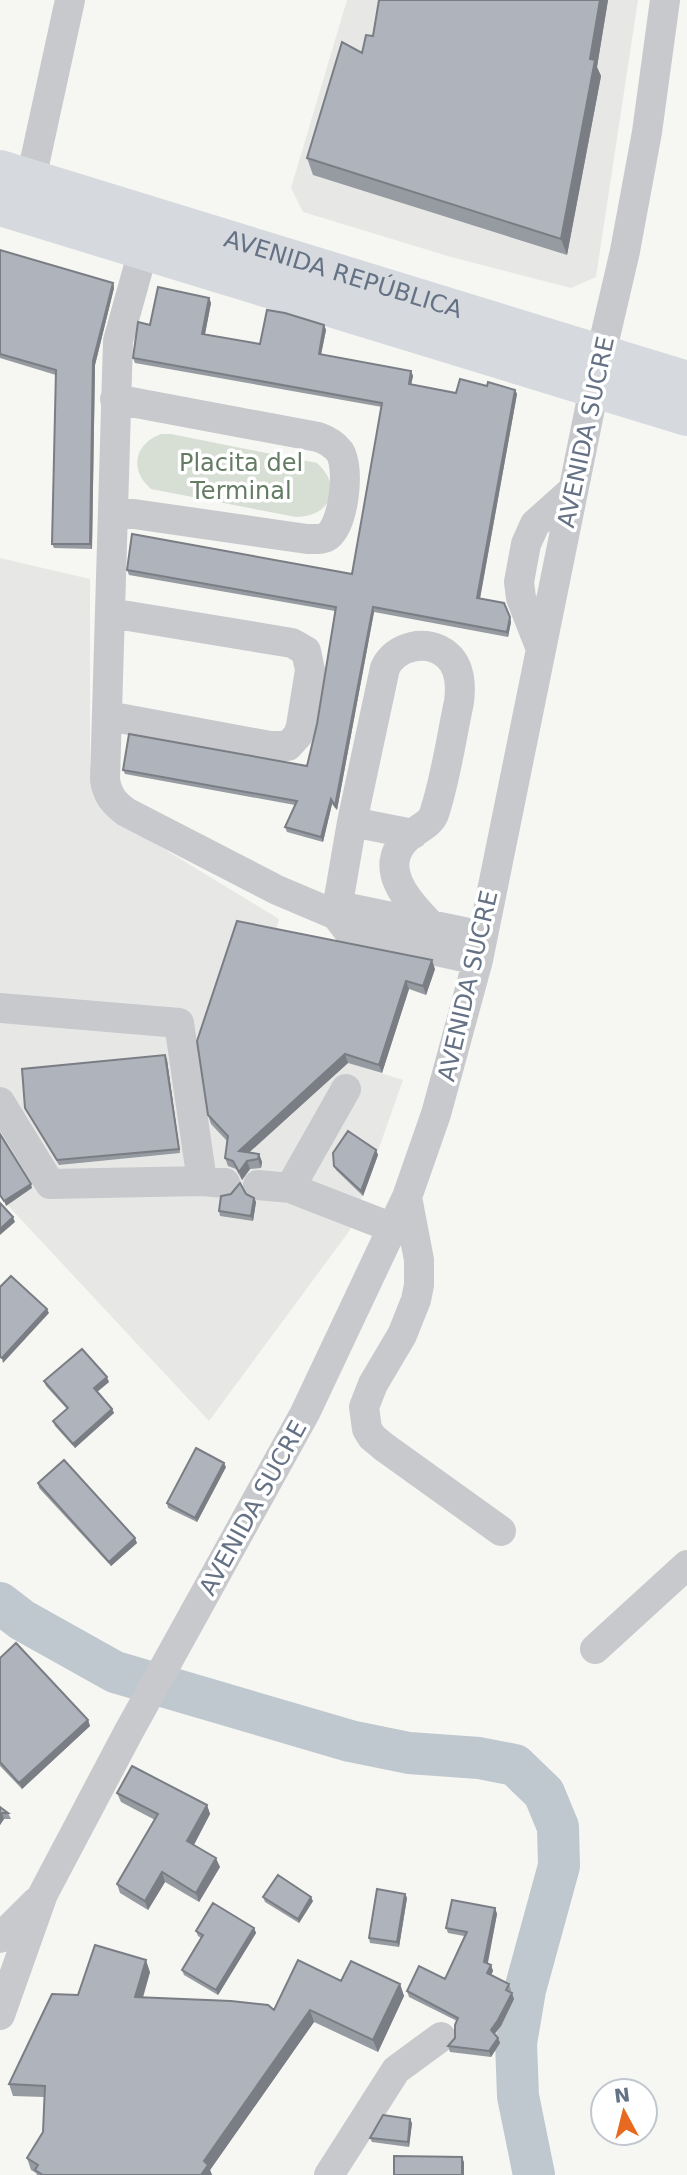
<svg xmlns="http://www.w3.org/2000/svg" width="687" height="2175" viewBox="0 0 687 2175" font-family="'DejaVu Sans',sans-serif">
  <rect width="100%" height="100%" fill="#f6f7f3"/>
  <!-- built -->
  <path fill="#e7e8e6" d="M347,0H638L596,277L571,288L451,257L303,212L291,188Z
    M0,558L90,579V760L93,796L102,808L123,824L279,919L274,936L211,1020L403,1080L350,1230L209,1421L0,1197Z"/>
  <!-- green -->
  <path fill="#d7ded4" d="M161,434H171L317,463C343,486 331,517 296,517L151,489C129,470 134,444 161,434Z"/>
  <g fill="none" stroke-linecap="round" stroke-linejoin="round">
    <!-- river -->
    <path stroke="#bfc8cf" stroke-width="42" d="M0,1603L22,1620L115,1672L350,1741L409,1753L479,1758L515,1765L544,1793L558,1827L559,1866L525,1990L516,2043L518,2096L534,2175"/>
    <!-- minor -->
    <path stroke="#c7c9cd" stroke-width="30" d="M31,179L70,0
      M143,251L118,341L105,780C107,795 114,803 126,812L277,890L336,915L349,932L478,960
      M113,511L307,539C314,539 322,540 328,536C344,523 350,469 340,452C334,444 327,440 318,437L115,399
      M541,649L521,598L519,582L526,544L535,524L573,490
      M108,716L270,746H288L298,735L301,726L310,670L306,651L292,643L110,613
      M352,822L413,834
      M336,915L352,822L385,668C395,646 427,638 447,655C460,666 461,686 459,702C451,739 446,778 434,814C431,824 415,830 407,838C376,868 409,903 431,925
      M336,915L353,909L483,936
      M0,1008L179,1023L202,1181
      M0,1102L50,1184L202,1181L225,1183
      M258,1185L290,1188L393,1228
      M290,1188L346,1089
      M407,1197L419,1260V1285L416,1300L402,1335L373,1384L364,1407L367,1429L372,1437L384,1447L501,1531
      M595,1649L687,1565
      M0,1938L36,1902
      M0,2015L43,1894L128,1733L305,1413L407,1197L436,1114L478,960L601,354L625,251L647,132L665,0
      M329,2175L396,2070L441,2037"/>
    <!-- major -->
    <g stroke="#d6dadf" stroke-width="38">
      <path id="s1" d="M0,169L687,380"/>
      <path d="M0,207L687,417"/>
    </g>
  </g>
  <!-- wall -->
  <path fill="#969ba2" d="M379,0H608L597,67L601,76L567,255L313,175L307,158L362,53L373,36Z
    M0,250L113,283L114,288L95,365L92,549L54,548L52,544L56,375L0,358Z
    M209,298L211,303L205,334L260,344L324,325L326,330L321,355L411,371L413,376L411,385L456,393L487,386L515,390L517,394L480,599L511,622L508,637L374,612L337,810L332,804L323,842L287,832L285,827L295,805L125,774L123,770L307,766L317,724L335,611L129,575L127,570L352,574L382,407L135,363L133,358L150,325Z
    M435,969L426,995L409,989L382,1073L348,1063L249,1152L259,1154L262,1162L261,1168L250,1169L242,1180L236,1169L228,1166L225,1158L227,1141L211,1124L208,1115L197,1041Z
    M165,1055L167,1060L180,1153L59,1165L27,1112L25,1108Z
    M376,1150L378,1155L363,1196L336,1170L334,1166Z
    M246,1194L254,1198L256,1202L253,1221L220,1216L219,1211Z
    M44,1381L109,1382L97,1391L112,1409L114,1413L75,1448L55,1426L53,1421L67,1409L46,1386Z
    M226,1467L197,1522L168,1508L167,1503Z
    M38,1483L137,1543L111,1566L39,1488Z
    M0,1658L88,1720L90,1726L22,1789L0,1766Z
    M117,1793L207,1805L210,1814L194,1845L220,1867L199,1902L165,1882L148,1910L120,1893L117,1884L155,1820L121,1802Z
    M0,1807L8,1813L11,1819H4L0,1825Z
    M405,1894L407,1898L399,1947L370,1943L369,1938Z
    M263,1897L313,1901L299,1923L265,1902Z
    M495,1908L497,1914L487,1964L491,1965L493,1971L491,1975L509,1984L511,1990L510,1992L514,1999L501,2026L494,2034L498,2038L500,2043L491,2057L450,2052L448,2046L455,2038L457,2021L409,1997L407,1991L445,1979L464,1936L448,1933L446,1928Z
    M254,1928L256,1933L218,1995L184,1975L182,1970L201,1938L198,1936L196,1931Z
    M150,1972L143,1998L274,2010L341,1981L400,1984L404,1996L378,2052L314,2022L210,2170L212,2175H37L36,2173L31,2170L27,2158L43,2132L44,2097L13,2096L9,2084L78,1995Z
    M412,2123L409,2147L372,2142L370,2138Z"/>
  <!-- shaded-wall -->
  <path fill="#7a7e84" d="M600,0H608L597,67L601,76L567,255L561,239Z
    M113,283L114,288L95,365L92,549L90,544L93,361Z
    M209,298L211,303L204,339L202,334Z
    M324,325L326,330L320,359L319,354Z
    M411,371L413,376L410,389L409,384Z
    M515,390L517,394L479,603L477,598Z
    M373,607L374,612L337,810L335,806Z
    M510,617L511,622L508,637L507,632Z
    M331,799L332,804L323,842L321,837Z
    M432,960L435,969L426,995L423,986Z
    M406,981L409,989L382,1073L379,1065Z
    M345,1054L348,1063L242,1159L239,1151Z
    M165,1055L167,1060L180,1153L179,1149Z
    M376,1150L378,1155L363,1196L361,1191Z
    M259,1154L262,1162L261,1168L258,1159Z
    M247,1161L250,1169L242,1180L239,1172Z
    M31,1184L32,1188L6,1206L4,1201Z
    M254,1198L256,1202L253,1221L251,1216Z
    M13,1217L15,1222L0,1235V1229Z
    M47,1309L49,1313L3,1363L2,1358Z
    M107,1377L109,1382L96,1393L94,1388Z
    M112,1409L114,1413L75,1448L73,1444Z
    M224,1463L226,1467L197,1522L195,1518Z
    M135,1538L137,1543L111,1566L109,1562Z
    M88,1720L90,1726L22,1789L19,1783Z
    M207,1805L210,1814L191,1850L187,1841Z
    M2,1813L4,1819L0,1825V1815Z
    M216,1858L220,1867L199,1902L196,1893Z
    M162,1872L165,1882L148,1910L145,1901Z
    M405,1894L407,1898L399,1947L397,1942Z
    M311,1897L313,1901L299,1923L298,1919Z
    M495,1908L497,1914L487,1968L484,1962Z
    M254,1928L256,1933L218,1995L216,1990Z
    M146,1960L150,1972L139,2009L135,1997Z
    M491,1965L493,1971L489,1979L487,1973Z
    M400,1984L404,1996L378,2052L373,2040Z
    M512,1993L514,1999L501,2026L493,2036L491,2030Z
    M310,2010L314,2022L210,2170L212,2175H201L204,2161Z
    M498,2038L500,2043L491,2057L489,2051Z
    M410,2119L412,2123L409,2147L408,2142Z
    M462,2157L464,2162V2175H462Z"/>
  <!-- building -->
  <path fill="#afb4bc" stroke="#7a7e84" stroke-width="2" d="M379,0H600L590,59L595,60L561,239L307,158L342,42L362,53L366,35L373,36Z
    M0,250L113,283L93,361L90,544H52L56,370L0,354Z
    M158,287L209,298L202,334L260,344L267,310L285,313L324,325L319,354L411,371L409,384L456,393L460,379L487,386L488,382L515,390L477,598L504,603L510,617L507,632L373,607L335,806L331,799L321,837L285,827L297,801L123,770L129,734L307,766L317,724L336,607L127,570L132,534L352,574L382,403L133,358L138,322L150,325Z
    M237,921L432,960L423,986L406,981L379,1065L345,1054L239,1151L259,1154L258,1159L247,1161L239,1172L233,1161L225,1158L228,1136L208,1115L197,1041Z
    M165,1055L179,1149L57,1160L25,1108L22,1069Z
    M348,1131L376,1150L361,1191L334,1166L333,1153Z
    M0,1134L31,1184L4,1201L0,1195Z
    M240,1183L246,1194L254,1198L251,1216L219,1211L221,1196L231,1194Z
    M0,1203L13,1217L0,1229Z
    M11,1276L47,1309L2,1358L0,1357V1287Z
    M82,1349L107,1377L94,1388L112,1409L73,1444L53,1421L68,1408L44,1381Z
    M196,1448L224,1463L195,1518L167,1503Z
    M64,1460L135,1538L109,1562L38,1483Z
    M16,1643L88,1720L19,1783L0,1762V1658Z
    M132,1766L207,1805L187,1841L216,1858L196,1893L162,1872L145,1901L117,1884L158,1814L117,1793Z
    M0,1807L8,1813H2L0,1815Z
    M278,1875L311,1897L298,1919L263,1897Z
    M377,1889L405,1894L397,1942L369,1938Z
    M452,1900L495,1908L484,1962L491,1965L487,1973L509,1984L506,1990L512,1993L498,2020L491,2030L498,2038L489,2051L448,2046L455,2038V2025L458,2018L407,1991L419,1966L445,1979L467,1932L446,1928Z
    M213,1903L254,1928L216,1990L182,1970L203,1935L196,1931Z
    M95,1945L146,1960L135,1997L231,2001L268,2005L274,2010L298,1960L341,1981L351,1961L400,1984L373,2040L310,2010L204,2161L208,2165L201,2175H43L35,2170L38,2165L27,2158L43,2132L45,2086L9,2084L52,1994L78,1995Z
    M383,2115L410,2119L408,2142L370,2138Z
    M394,2156L462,2157V2175H394Z"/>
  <g text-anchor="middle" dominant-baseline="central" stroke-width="7" stroke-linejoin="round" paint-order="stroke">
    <!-- street labels -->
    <g font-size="24" fill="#657285" stroke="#fff">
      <text stroke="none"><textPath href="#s1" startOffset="359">AVENIDA REPÚBLICA</textPath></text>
      <text transform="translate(586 432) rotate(-78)">AVENIDA SUCRE</text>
      <text transform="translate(468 986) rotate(-77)">AVENIDA SUCRE</text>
      <text transform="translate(253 1508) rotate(-61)">AVENIDA SUCRE</text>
    </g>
    <!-- park labels -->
    <g font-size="24" fill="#657c64" stroke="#fff">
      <text x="241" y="463">Placita del<tspan x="241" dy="28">Terminal</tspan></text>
    </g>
  </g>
  <!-- north arrow -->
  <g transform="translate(624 2112) rotate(353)"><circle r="33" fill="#ffffff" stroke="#c1c7ce" stroke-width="2"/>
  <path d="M0-5L12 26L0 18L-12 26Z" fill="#e86a21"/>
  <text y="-10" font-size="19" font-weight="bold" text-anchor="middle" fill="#657285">N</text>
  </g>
</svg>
